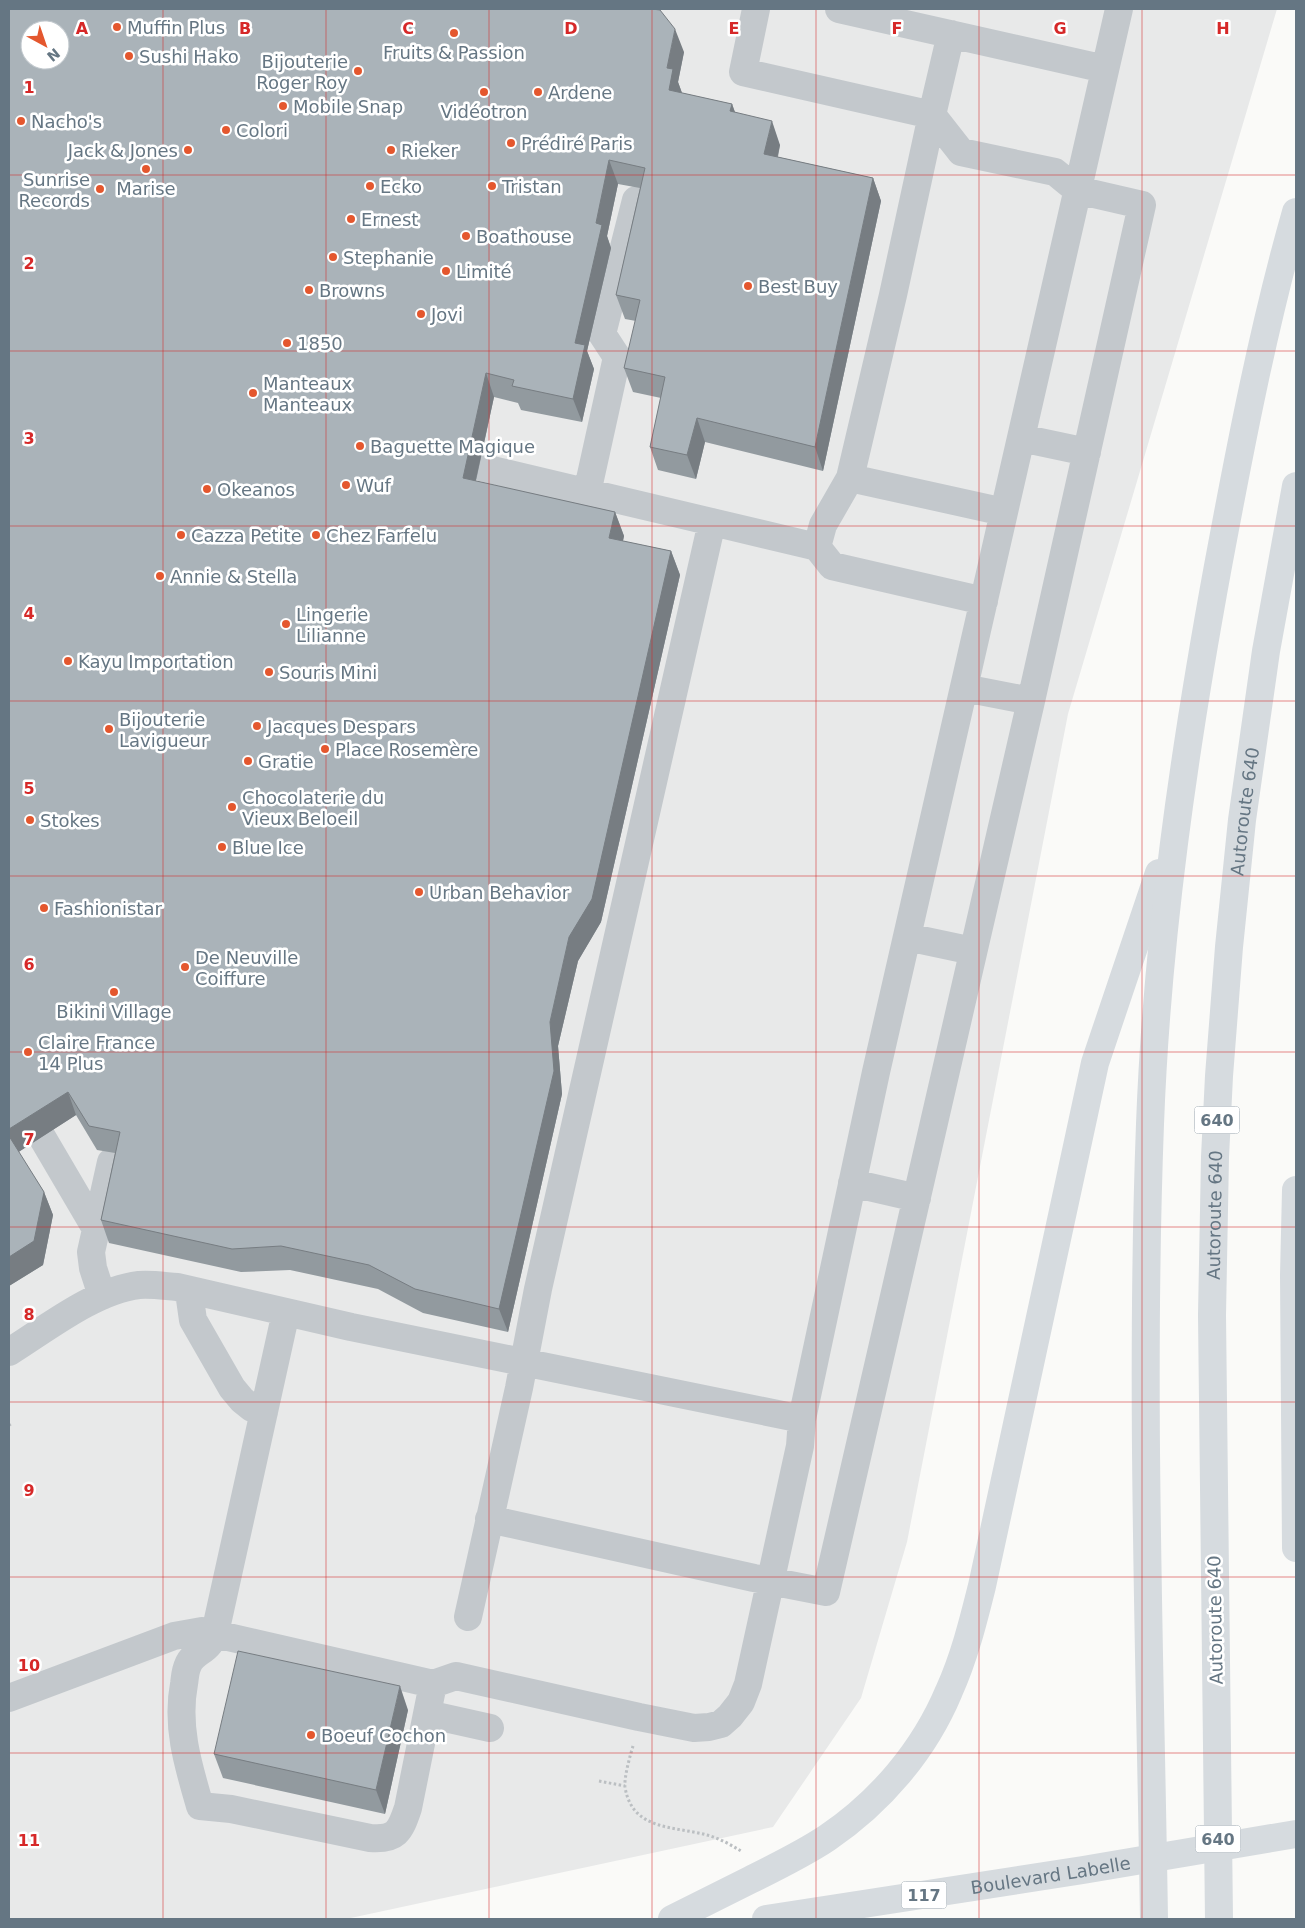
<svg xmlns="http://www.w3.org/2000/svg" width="1305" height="1928" viewBox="0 0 1305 1928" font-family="'DejaVu Sans',sans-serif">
  <rect width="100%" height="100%" fill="#fafaf8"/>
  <!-- built -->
  <path fill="#e8e9e9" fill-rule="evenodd" d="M9,9H1277L1068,714L907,1542L861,1698L773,1827L346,1919H9ZM30,30H60V60H30Z"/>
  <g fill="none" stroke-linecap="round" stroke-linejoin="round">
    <!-- path -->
    <path stroke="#bbbfc2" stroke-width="3" stroke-dasharray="2.5 2.5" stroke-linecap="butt" d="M9,1424L11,1427
      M633,1746C630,1756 624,1777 625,1787C632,1831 674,1826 707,1835C719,1838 731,1845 741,1851
      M599,1781L625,1786"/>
    <!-- minor -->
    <path stroke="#c3c8cc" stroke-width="28" d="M756,9L743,72L932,115L951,34
      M839,9L1105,69
      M932,115L893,295L850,478L1004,512
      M1021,438L1087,452
      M484,468L712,522
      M587,493L617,357L602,334L636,200
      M817,547L823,525L850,478
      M964,688L1031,701
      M907,937L973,951
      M42,1137L96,1229
      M852,1183L917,1198
      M192,1291L190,1299L193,1320L232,1388L242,1400L252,1408L264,1412
      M102,1296L93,1268L91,1252L111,1162
      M286,1312L215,1633C213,1636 212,1641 209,1644C203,1652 192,1654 188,1665C185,1671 185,1678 184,1684C176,1726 188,1765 200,1806L231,1809L370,1838C396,1840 400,1832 408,1808L433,1684
      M9,1352C46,1329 95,1290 139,1285C152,1284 164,1286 177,1287L351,1327L802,1419L876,1072L1119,9
      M489,1519L754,1578L826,1592L1031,701L1142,205L1077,190L1055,172L961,152L932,115
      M468,1617L519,1388L538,1289L712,522L817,547L832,566L984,601
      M9,1698L174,1636L202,1631L433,1684L456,1676L639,1717L694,1728L709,1727L721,1724L730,1716L741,1702L748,1684L800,1446L802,1419
      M427,1714L490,1728"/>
    <!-- major -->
    <path stroke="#d6dbdf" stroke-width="28" id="s1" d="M766,1919L1083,1870L1296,1834"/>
    <!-- highway -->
    <g stroke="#d6dbdf" stroke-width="28">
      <path d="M1296,1190L1294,1275L1296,1548"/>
      <path d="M672,1919C698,1906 724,1893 750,1880C776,1867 803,1854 827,1838C880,1802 924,1751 949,1691C964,1658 973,1622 982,1586L1095,1063L1159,873"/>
      <path d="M1154,1919C1150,1654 1140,1389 1150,1124C1157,937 1184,751 1218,566C1240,448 1263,328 1296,212"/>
      <path id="s2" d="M1219,1919L1212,1315L1215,1157L1219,1076L1229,947L1242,820L1266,651L1296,486"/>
    </g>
  </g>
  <!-- wall -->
  <path fill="#929a9f" d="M9,9L684,52L678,82L682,93L732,104L735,112L780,145L778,157L873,178L881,201L823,471L705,442L696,479L658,470L650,447L661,398L633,392L624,368L636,321L625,319L616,295L640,188L618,184L607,236L611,248L587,351L594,369L582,422L521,410L518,403L494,397L476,481L615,512L624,536L623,541L671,551L680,575L601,922L578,961L558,1046L562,1094L508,1332L423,1313L378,1289L290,1270L241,1272L109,1243L101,1220L115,1153L97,1150L76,1115L18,1152L44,1192L53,1215L43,1265L9,1286Z
    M408,1710L385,1814L223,1778L214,1754Z"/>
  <!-- shaded-wall -->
  <path fill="#777d82" d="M675,29L684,52L678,82L682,93L669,90L667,68Z
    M732,104L740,127L730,111Z
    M772,121L780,145L773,177L764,154Z
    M609,160L618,184L607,236L611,248L587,351L594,369L582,422L573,399L575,343L596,223Z
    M873,178L881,201L823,471L815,447Z
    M486,373L494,397L471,502L463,478Z
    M697,418L705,442L696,479L687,455Z
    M615,512L624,536L618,562L609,538Z
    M671,551L680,575L601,922L578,961L558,1046L562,1094L508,1332L499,1309L550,1022L569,937Z
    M68,1092L76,1115L14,1155L9,1141V1129Z
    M44,1192L53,1215L43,1265L9,1286V1257Z
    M400,1686L408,1710L385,1814L376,1790Z"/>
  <!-- building -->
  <path fill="#aab3b9" stroke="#777d82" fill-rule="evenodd" d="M9,9H652L660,10L675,29L667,68L673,69L669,90L732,104L730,111L772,121L764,154L873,178L815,447L697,418L687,455L650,447L665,377L624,368L640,300L616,295L645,168L609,160L596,223L602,225L575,343L585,345L573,399L512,386L514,380L486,373L463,478L615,512L609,538L671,551L592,899L569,937L550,1022L554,1071L499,1309L415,1289L369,1265L281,1246L232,1249L101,1220L120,1132L89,1126L68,1092L9,1129ZM30,30H60V60H30Z
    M9,1136L44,1192L34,1241L9,1257Z
    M238,1651L400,1686L376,1790L214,1754Z"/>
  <!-- grid -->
  <path fill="none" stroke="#d62828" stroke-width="1" stroke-opacity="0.55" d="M163,9V1919M326,9V1919M489,9V1919M652,9V1919M816,9V1919M979,9V1919M1142,9V1919M9,175H1296M9,351H1296M9,526H1296M9,701H1296M9,876H1296M9,1052H1296M9,1227H1296M9,1402H1296M9,1577H1296M9,1753H1296"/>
  <!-- markers -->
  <g fill="#e4572e" stroke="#fff" stroke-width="2">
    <circle cx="117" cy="27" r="5"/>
    <circle cx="454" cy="33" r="5"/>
    <circle cx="129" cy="56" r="5"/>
    <circle cx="358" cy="71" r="5"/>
    <circle cx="484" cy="92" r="5"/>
    <circle cx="538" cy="92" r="5"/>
    <circle cx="283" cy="106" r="5"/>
    <circle cx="21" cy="121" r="5"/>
    <circle cx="226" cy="130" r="5"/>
    <circle cx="511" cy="143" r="5"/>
    <circle cx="188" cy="150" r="5"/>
    <circle cx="391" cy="150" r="5"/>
    <circle cx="146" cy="169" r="5"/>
    <circle cx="370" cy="186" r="5"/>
    <circle cx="492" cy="186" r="5"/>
    <circle cx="100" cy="189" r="5"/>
    <circle cx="351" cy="219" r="5"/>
    <circle cx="466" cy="236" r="5"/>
    <circle cx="333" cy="257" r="5"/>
    <circle cx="446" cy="271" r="5"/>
    <circle cx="748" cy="286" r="5"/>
    <circle cx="309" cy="290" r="5"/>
    <circle cx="421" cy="314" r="5"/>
    <circle cx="287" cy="343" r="5"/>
    <circle cx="253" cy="393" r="5"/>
    <circle cx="360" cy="446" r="5"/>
    <circle cx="346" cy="485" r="5"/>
    <circle cx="207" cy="489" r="5"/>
    <circle cx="181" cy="535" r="5"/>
    <circle cx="316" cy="535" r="5"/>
    <circle cx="160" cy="576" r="5"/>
    <circle cx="286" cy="624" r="5"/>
    <circle cx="68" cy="661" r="5"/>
    <circle cx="269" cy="672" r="5"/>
    <circle cx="257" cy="726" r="5"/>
    <circle cx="109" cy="729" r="5"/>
    <circle cx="325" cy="749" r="5"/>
    <circle cx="248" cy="761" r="5"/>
    <circle cx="232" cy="807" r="5"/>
    <circle cx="30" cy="820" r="5"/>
    <circle cx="222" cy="847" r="5"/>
    <circle cx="419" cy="892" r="5"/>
    <circle cx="44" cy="908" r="5"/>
    <circle cx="185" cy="967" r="5"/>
    <circle cx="114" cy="992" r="5"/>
    <circle cx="28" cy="1052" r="5"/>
    <circle cx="311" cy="1735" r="5"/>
  </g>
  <g text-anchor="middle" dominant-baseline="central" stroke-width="5" stroke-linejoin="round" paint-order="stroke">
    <!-- shield labels -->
    <g fill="#fff" stroke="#939fa8" stroke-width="1">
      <rect x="1194.5" y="1106.5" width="45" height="27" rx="4"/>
      <rect x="1195.5" y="1825.5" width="45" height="27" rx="4"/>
      <rect x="901.5" y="1881.5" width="45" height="27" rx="4"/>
    </g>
    <g font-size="16" font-weight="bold" fill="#657683">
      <text x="1217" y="1120">640</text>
      <text x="1218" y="1839">640</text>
      <text x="924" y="1895">117</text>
    </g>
    <!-- poi labels -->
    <g font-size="18" fill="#657683" stroke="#fff" text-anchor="start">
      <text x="127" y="27">Muffin Plus</text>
      <text x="454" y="52" text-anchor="middle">Fruits &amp; Passion</text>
      <text x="139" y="56">Sushi Hako</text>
      <text x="348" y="61" text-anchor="end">Bijouterie<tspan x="348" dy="21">Roger Roy</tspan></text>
      <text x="548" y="92">Ardene</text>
      <text x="293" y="106">Mobile Snap</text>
      <text x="484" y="111" text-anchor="middle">Vidéotron</text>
      <text x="31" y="121">Nacho's</text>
      <text x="236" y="130">Colori</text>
      <text x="521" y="143">Prédiré Paris</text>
      <text x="178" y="150" text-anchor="end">Jack &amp; Jones</text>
      <text x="401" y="150">Rieker</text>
      <text x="90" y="179" text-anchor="end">Sunrise<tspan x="90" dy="21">Records</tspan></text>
      <text x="380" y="186">Ecko</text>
      <text x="502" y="186">Tristan</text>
      <text x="146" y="188" text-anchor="middle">Marise</text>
      <text x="361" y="219">Ernest</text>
      <text x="476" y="236">Boathouse</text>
      <text x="343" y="257">Stephanie</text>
      <text x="456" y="271">Limité</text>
      <text x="758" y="286">Best Buy</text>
      <text x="319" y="290">Browns</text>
      <text x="431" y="314">Jovi</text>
      <text x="297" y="343">1850</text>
      <text x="263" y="383">Manteaux<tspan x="263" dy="21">Manteaux</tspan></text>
      <text x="370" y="446">Baguette Magique</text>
      <text x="356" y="485">Wuf</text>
      <text x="217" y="489">Okeanos</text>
      <text x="191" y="535">Cazza Petite</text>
      <text x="326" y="535">Chez Farfelu</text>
      <text x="170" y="576">Annie &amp; Stella</text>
      <text x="296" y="614">Lingerie<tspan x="296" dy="21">Lilianne</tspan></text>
      <text x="78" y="661">Kayu Importation</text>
      <text x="279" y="672">Souris Mini</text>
      <text x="119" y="719">Bijouterie<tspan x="119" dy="21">Lavigueur</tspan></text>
      <text x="267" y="726">Jacques Despars</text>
      <text x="335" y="749">Place Rosemère</text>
      <text x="258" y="761">Gratie</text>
      <text x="242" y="797">Chocolaterie du<tspan x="242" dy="21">Vieux Beloeil</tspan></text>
      <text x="40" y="820">Stokes</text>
      <text x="232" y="847">Blue Ice</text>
      <text x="429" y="892">Urban Behavior</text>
      <text x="54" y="908">Fashionistar</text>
      <text x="195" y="957">De Neuville<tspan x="195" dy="21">Coiffure</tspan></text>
      <text x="114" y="1011" text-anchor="middle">Bikini Village</text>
      <text x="38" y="1042">Claire France<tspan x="38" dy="21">14 Plus</tspan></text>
      <text x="321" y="1735">Boeuf Cochon</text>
    </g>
    <!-- street labels -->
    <g font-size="18" fill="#657683" stroke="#fff">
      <text stroke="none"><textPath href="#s2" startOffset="1109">Autoroute 640</textPath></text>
      <text stroke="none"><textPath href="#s2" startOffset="704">Autoroute 640</textPath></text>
      <text transform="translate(1215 1620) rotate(-91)">Autoroute 640</text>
      <text stroke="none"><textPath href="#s1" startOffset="288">Boulevard Labelle</textPath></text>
    </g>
  </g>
  <g font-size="16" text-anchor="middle" font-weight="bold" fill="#d62828" stroke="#fff" stroke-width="5" stroke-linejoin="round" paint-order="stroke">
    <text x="82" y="34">A</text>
    <text x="245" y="34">B</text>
    <text x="408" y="34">C</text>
    <text x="571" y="34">D</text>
    <text x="734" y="34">E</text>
    <text x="897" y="34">F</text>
    <text x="1060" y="34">G</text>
    <text x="1223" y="34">H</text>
    <text x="29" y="93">1</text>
    <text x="29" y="269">2</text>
    <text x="29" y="444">3</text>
    <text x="29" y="619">4</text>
    <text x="29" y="794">5</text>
    <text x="29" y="970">6</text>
    <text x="29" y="1145">7</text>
    <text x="29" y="1320">8</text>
    <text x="29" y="1496">9</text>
    <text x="29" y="1671">10</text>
    <text x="29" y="1846">11</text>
  </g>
  <!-- border -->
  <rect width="1305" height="1928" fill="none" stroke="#657683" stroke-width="20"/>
  <!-- north arrow -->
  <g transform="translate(45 45) rotate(140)"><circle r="24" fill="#ffffff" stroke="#c1c8cd"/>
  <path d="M0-4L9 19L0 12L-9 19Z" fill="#e4572e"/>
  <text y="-8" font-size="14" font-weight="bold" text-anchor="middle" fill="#657683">N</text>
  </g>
</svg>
